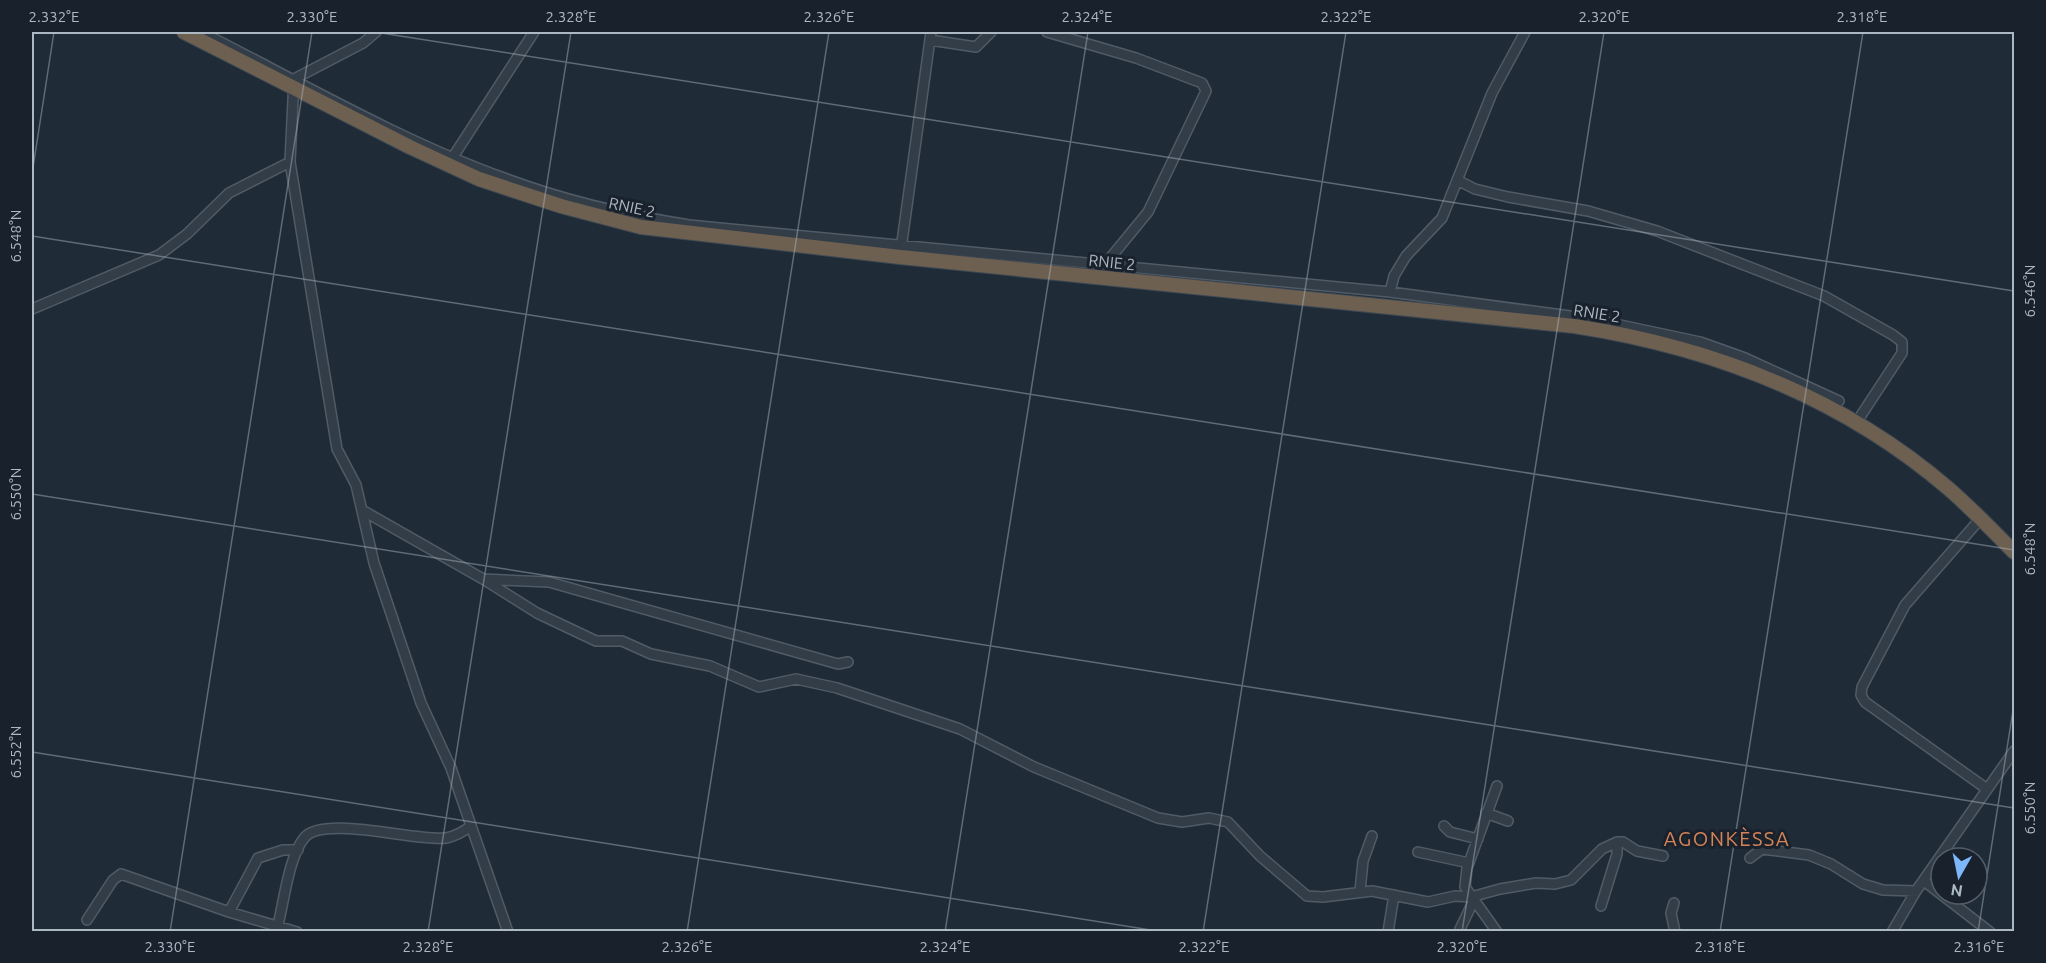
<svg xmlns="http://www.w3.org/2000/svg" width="2046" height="963" viewBox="0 0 2046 963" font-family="Ubuntu,sans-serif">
  <rect width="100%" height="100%" fill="#1f2c38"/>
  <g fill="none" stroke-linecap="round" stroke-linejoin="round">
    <!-- minor casing -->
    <g stroke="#505b66" stroke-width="12">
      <path id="minor" d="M201,32C300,82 399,140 504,178C565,201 626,215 689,225L1390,292L1592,319L1700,342L1745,358L1839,401
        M376,32L363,43L294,79L290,162L337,449L356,485L374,563L421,703L451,768L508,932
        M1047,32L1136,58L1202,83L1206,91L1148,212L1102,268
        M930,40L976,47L991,32
        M451,160L534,32
        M1457,180L1475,189L1508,197L1588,211L1657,231L1824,296L1893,335L1902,342V353L1856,423
        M901,249L931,32
        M1390,292L1394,276L1406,256L1442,218L1492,93L1525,32
        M32,309L159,255L187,234L229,193L290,162
        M362,510L483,579L549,582L838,664L848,662
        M1981,518L1905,605L1862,687L1861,695L1865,702L1987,789
        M483,579L537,613L596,641H622L651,654L710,666L759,687L796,679L837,688L960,729L1034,767L1158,818L1182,822L1209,818L1228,822L1260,856L1307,896L1323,897L1372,891L1428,902L1455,896L1471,897L1500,889L1536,883L1555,884L1571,880L1602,849L1617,842
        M1486,813L1508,821
        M1444,826L1450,832L1478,839
        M1418,852L1469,863
        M1750,858L1762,849L1809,855L1831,864L1863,884L1883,890L1916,891
        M1924,881L1990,932
        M1360,891L1363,861L1372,836
        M1674,903L1671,913L1675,932
        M1601,906L1617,854V842H1623L1637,851L1663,856
        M229,912L258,858L283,850H298
        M87,920L113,880L121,874L229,912L297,932
        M1460,929L1473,902
        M273,932L278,925C284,901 289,855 305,837C325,815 418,842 446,838C456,836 463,832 471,826
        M1388,932L1394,895
        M1497,932L1465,887L1467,868L1497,786
        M1892,932L1916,891L2014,751"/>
    </g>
    <!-- highway casing -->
    <g stroke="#3d4853" stroke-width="16">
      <path id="highway" d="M184,32L410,147L479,179L561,206L641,227L900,257L1574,326C1711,347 1842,397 1949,489C1972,509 1993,531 2014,552"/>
    </g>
    <!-- minor -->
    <use href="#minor" stroke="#333d48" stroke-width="9"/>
    <!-- highway -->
    <use href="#highway" stroke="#6e6050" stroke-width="14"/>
  </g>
  <!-- ticks -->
  <path fill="none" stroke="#adb8c5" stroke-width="1.5" stroke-opacity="0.45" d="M375,32L2014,291M2006,32L2014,33M32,174L54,32M32,236L2014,550M32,494L2014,808M32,752L1163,932M170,932L312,32M428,932L571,32M687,932L829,32M945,932L1088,32M1203,932L1346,32M1462,932L1604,32M1720,932L1863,32M1978,932L2014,704"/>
  <g text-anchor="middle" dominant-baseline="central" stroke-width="6" stroke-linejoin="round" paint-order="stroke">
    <!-- street labels -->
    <g font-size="16" fill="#adb8c5" stroke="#19222c">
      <text transform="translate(632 207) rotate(12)">RNIE 2</text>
      <text transform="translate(1112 262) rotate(6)">RNIE 2</text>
      <text transform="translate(1597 313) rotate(9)">RNIE 2</text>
    </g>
    <!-- quarter labels -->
    <g font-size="20" letter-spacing="1.5" fill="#d68457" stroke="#19222c">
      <text x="1727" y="838">AGONKÈSSA</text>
    </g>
  </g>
  <!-- border -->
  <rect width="2046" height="963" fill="none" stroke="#19222c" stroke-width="66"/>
  <!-- north arrow -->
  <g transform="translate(1959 876) rotate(189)"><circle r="28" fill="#19222c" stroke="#545e69" stroke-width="1.5"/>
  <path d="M0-4.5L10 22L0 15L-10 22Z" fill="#7db8fa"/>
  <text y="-9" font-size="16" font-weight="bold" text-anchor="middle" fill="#adb8c5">N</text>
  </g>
  <rect x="33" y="33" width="1980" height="897" fill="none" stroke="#adb8c5" stroke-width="2"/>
  <g font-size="15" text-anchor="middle" fill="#adb8c5">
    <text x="54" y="22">2.332°E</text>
    <text x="312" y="22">2.330°E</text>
    <text x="571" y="22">2.328°E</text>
    <text x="829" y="22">2.326°E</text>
    <text x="1087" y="22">2.324°E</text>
    <text x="1346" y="22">2.322°E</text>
    <text x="1604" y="22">2.320°E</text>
    <text x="1862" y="22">2.318°E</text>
    <text transform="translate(16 236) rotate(-90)" y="5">6.548°N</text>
    <text transform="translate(2030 291) rotate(-90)" y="5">6.546°N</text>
    <text transform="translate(16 494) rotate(-90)" y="5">6.550°N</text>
    <text transform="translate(2030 549) rotate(-90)" y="5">6.548°N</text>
    <text transform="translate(16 752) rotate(-90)" y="5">6.552°N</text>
    <text transform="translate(2030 808) rotate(-90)" y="5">6.550°N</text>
    <text x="170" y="952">2.330°E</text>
    <text x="428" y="952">2.328°E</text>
    <text x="687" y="952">2.326°E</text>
    <text x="945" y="952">2.324°E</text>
    <text x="1204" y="952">2.322°E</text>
    <text x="1462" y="952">2.320°E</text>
    <text x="1720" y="952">2.318°E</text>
    <text x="1979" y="952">2.316°E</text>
  </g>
</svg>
